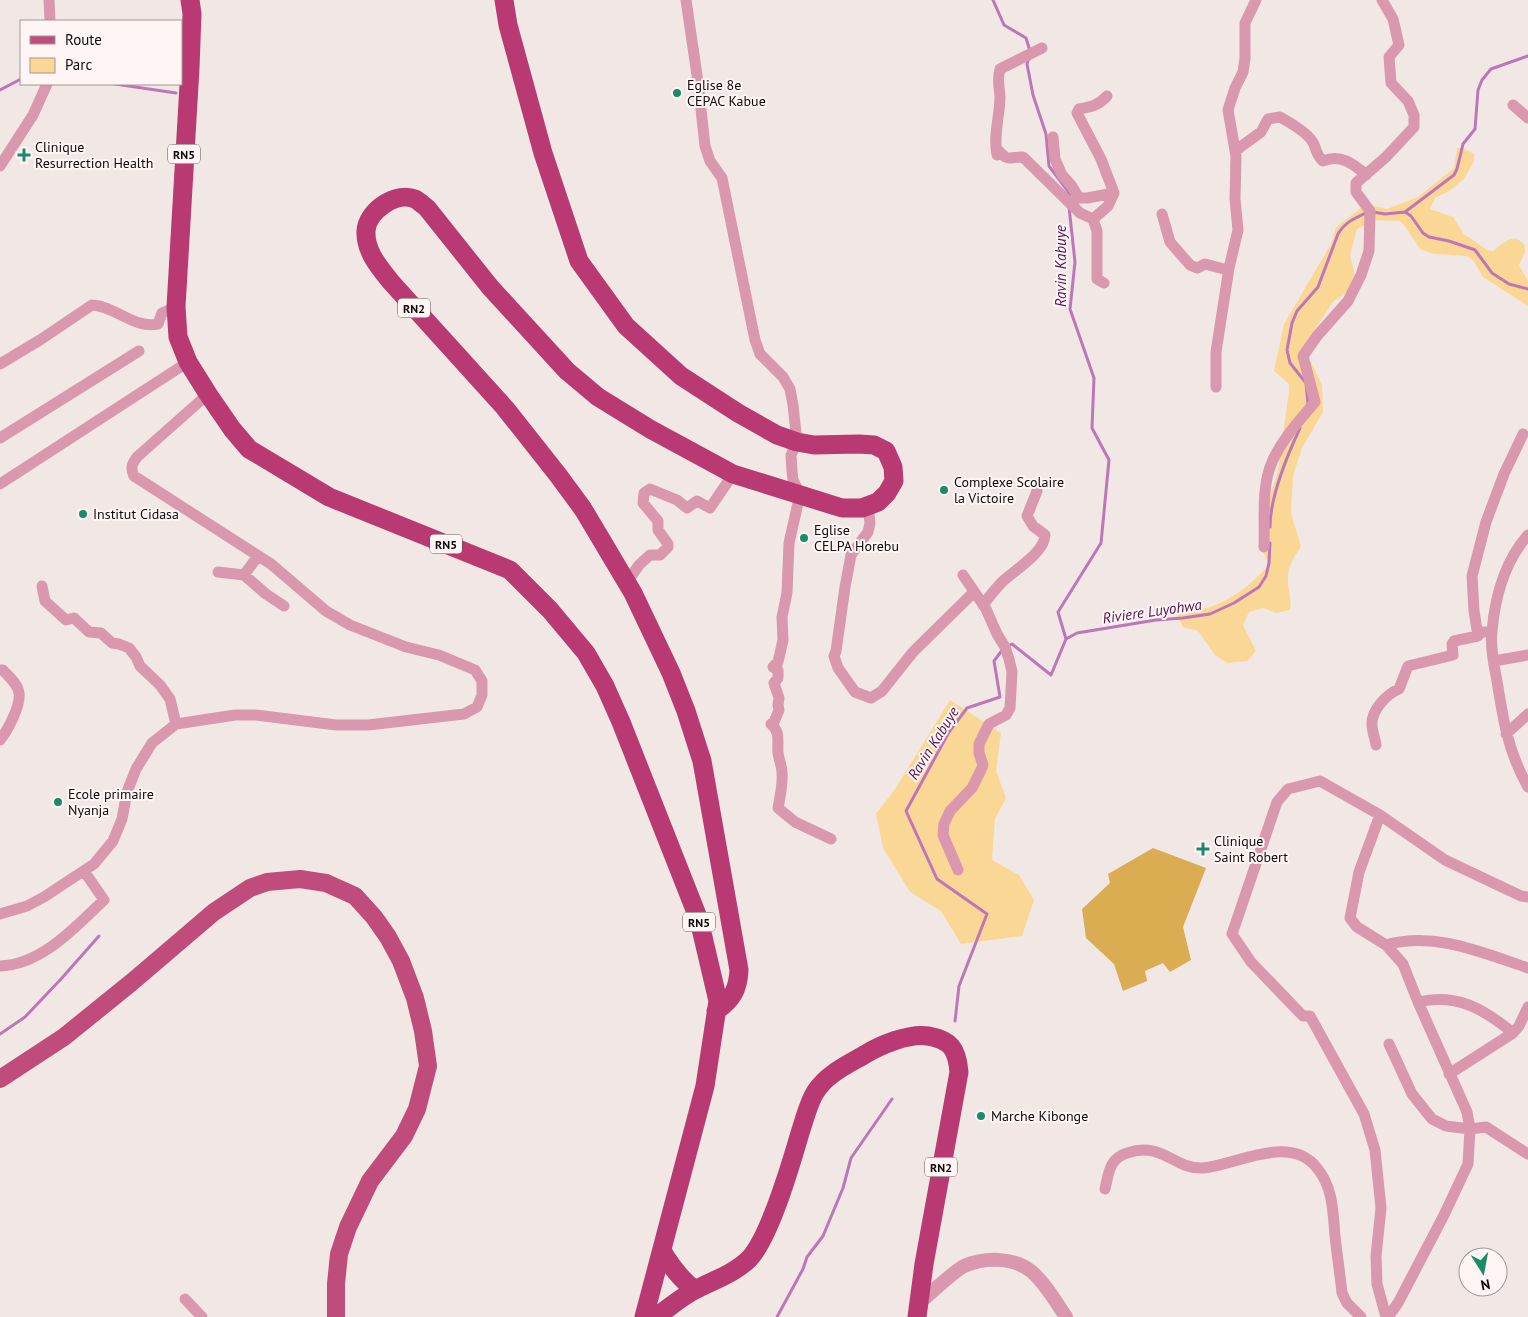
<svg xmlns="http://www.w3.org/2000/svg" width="1528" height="1317" viewBox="0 0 1528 1317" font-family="'PT Sans',sans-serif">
  <rect width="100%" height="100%" fill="#f1e8e6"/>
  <!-- green -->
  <path fill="#fbd795" d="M1457,148H1463L1474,154V161L1464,179L1449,191L1435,198L1430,209L1453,217L1464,234L1487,250L1493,251C1505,242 1514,231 1525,246V252L1519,265L1528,281V306L1483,277L1473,260L1467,256L1433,254L1420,249L1405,226L1400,221L1373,220L1357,229L1350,255L1355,276L1352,290L1334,301L1306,342L1310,360L1322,385L1323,412L1302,448L1293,476L1291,513L1301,546C1295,556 1288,566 1288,577C1287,588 1292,598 1290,610L1276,613L1263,608L1249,612L1243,625L1256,651L1247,661L1227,663L1215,655L1198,631L1183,627L1176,614C1216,610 1240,596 1267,567V561L1259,543V529L1278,471L1289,391V384L1274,371L1284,324L1331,244L1336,227L1361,208L1375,206L1387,209L1418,197L1454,168Z
    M950,700L1001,733L996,771L1006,798L995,819L992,860L1019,875L1034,900L1022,936L961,944L941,911L910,892L883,848L876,814L895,789Z"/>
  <!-- forest -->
  <path fill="#dbad52" d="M1153,848L1206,868L1183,927L1191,960L1170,972L1163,963L1145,971L1147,981L1123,991L1114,964L1086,938L1082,909L1110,883L1108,874Z"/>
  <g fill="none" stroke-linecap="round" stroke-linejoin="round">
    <!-- stream -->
    <path stroke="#bd77b8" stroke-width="3" d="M993,0L1004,25L1026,38L1030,51
      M1029,57L1027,64L1033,95L1046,134L1049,166L1070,194L1069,199
      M115,84L176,93
      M0,90L21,79
      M1373,212L1385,214L1405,212L1411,216L1423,233L1429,237L1449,241L1475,250L1492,273L1509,284L1528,289
      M1405,212L1454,175L1457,169L1463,144L1475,129L1478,90L1482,80L1491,69L1528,56
      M1308,404L1306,383L1290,363L1287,350L1292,323L1297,311L1318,287L1338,234C1345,222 1355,218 1368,212
      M1270,527C1270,496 1287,456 1300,428
      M1066,639L1077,633L1156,620L1183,618L1210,614L1234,603L1259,587L1266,576L1269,563L1270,543
      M1008,646L1012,644L1051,675L1066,639L1058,612L1101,543L1109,460L1092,428L1094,378L1070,309L1075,262L1069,207
      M955,1021L959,986L987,914L937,879L906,811L949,732L967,708L1000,697L994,661L1003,649
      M0,1034L25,1017L61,979L99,936
      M777,1317L803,1269L807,1257L823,1236L843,1188L851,1158L892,1099"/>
    <!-- minor -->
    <path stroke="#d998ae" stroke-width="11" d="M49,0L50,21
      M686,0L698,82L705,146L710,161L722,178L755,340L760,354L783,377L790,389L793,405L797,442L791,455L792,471L793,480L800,494L789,543L787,593L782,617L783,640L778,662L773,667L778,670V678L774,683L779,698L778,705L779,710L774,722L771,724C781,732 777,742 778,753C779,760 782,766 782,773C783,785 780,796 778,808L795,822L831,839
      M1513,105L1528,118
      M1053,137L1055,159L1062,175L1071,185L1079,198H1087L1114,193
      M996,148C1010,163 1006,157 1023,157L1080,213L1093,219L1097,231V279L1104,283
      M1235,151L1261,132L1268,119L1280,117C1289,122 1307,133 1312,141C1317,148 1315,154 1323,161C1340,154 1353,163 1366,175
      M997,155C993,135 1000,116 1000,96C999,86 997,79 1000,69L1042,48
      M0,166L33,115L47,84
      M1162,214L1170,242L1190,265L1197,268L1205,264L1224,269L1229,268
      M1093,219L1108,206L1114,193L1101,159L1077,113L1079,109C1091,107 1099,105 1107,96
      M0,364L40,340L92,305C115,306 134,329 158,324L162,313L176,307
      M1216,387V352L1229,268L1238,230L1235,199L1236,156L1228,110L1235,88L1243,72L1245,58V23L1256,0
      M0,438L139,351
      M0,484L188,362
      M868,506L870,523L868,532L851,555L845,587L836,651L834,656L838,668L855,692L871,698L882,691L913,652L974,592
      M1528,535C1505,561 1495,597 1492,631C1490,647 1494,665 1497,681C1503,719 1508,752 1528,787
      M1264,547C1265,520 1261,487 1272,462C1282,439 1299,421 1315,402L1303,356L1317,336L1348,301L1361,275L1369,251L1370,211L1356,192V183L1386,157L1414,127V115L1408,101L1391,83L1389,57L1399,45L1393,19L1382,0
      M218,572L244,575L258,556
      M244,575L266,594L284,606
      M624,579L632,575L639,565L650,555H660L668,547V544L658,530V521L643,503L644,493L650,489L677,500L687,508L697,501L710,508L733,474
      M42,586L45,601L66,620L74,618L89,632L101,633L112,643L119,644L129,648L136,657L140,666L160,685L170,699L176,724
      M983,605C989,597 996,588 1003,581C1015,570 1045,552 1045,535L1033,526L1027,516L1037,491
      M1492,632H1481L1477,630L1474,611L1472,576L1486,522L1504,474L1523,434
      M1494,661L1528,655
      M0,670H3C9,677 18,684 19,693C21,705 8,730 0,740
      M1506,734L1528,714
      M1376,745C1375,738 1372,731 1372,725C1371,710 1387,694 1399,689L1408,666L1453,655L1452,644L1454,641L1478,636L1481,632
      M1380,815L1359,872L1350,918L1357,927L1386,945L1403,964L1418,1002L1467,1112L1470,1129L1468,1164L1444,1215L1398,1303L1388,1317
      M958,870L943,835L944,824L950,811L972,788L981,770L983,765L979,753V744L989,724L1006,715L1010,708L1012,672L1009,659L1005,647L997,634L986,609L963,575
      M0,914L27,906L44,897L94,864L113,841L122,819L127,792L136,769L152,743L176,724L235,715H256L336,725H368L464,714L477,707L482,695V681L475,670L439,655L406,647L350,625L326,611L271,564L134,476C130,468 132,464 137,457L208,394
      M1386,945C1435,931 1483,953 1528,968
      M0,966C42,965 76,926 104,900L84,871
      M1418,1002C1457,993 1484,1009 1513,1033
      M1389,1044L1412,1094L1432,1119L1446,1126L1470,1129L1486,1127L1528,1154
      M1449,1074L1513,1033L1519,1026L1528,1007
      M1105,1189C1109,1172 1109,1159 1127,1153C1163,1141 1175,1170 1203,1168C1237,1165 1290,1133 1317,1168C1333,1187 1333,1212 1335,1236C1337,1255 1340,1274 1342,1293L1347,1303L1361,1317
      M185,1299L202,1317
      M1386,1317L1377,1284L1376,1256L1381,1208L1375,1150L1364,1114L1310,1016H1303L1251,962L1232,934L1277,802L1288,789L1320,781L1380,815L1445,860L1521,896L1528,897"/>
    <!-- tertiary -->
    <path stroke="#d998ae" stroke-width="14" d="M919,1303C930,1294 954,1271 964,1266C985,1257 1013,1257 1031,1271C1045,1283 1056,1302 1066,1317"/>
    <!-- primary -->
    <path stroke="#bf4c7b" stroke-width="18" d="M0,1079L64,1037L132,982L214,912L250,888L267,882L300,879L326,883L355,896L374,917L388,937L401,961L415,998L423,1031L428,1066L417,1109L404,1136L370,1181L348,1227L339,1254L336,1284V1317"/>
    <!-- trunk -->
    <path stroke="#b93a72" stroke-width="19" d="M190,0L192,14L190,68L176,307L178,337L188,362L208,394L232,429L249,449L329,497L510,570L550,610L586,653L605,686L621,722L699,920L718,1001L705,1086L644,1317
      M504,0L508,25L543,153L579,261L626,326L681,376L738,413L777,435L797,442L814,445L859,444L874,445L886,451L893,467L894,481L887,493L878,502L862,508H842L733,474L650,429L598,397L567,371L490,287L427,208C423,205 419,201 415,199C396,191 367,211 366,231C365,251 379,267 391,282L505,408L558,475L583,509L633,593L671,673L686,711L702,761L739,970C738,990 732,1000 716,1011
      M662,1251C671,1266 680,1279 695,1290
      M656,1317C669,1308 682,1296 697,1289C714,1280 735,1273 749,1259C770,1237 791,1164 800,1133C804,1121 809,1101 816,1091C827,1074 847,1065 864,1055C880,1045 909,1033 928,1036C951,1040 957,1049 959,1072L924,1264L917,1317"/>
  </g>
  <!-- markers -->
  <g fill="#1a8a69" stroke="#fff5f4" stroke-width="2">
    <circle cx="677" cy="93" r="5"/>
    <path d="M21.5 147.5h5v5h5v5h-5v5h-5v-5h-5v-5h5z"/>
    <circle cx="944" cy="490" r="5"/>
    <circle cx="83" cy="514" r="5"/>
    <circle cx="804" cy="538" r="5"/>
    <circle cx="58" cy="802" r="5"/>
    <path d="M1200.5 841.5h5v5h5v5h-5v5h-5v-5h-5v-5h5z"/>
    <circle cx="981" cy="1116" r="5"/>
  </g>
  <g text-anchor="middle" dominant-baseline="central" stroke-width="4" stroke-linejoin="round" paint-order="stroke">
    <!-- shield labels -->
    <g fill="#fff5f4" stroke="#565150" stroke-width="1">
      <rect x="168" y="144.5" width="32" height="19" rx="4"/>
      <rect x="398" y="298.5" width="32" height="19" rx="4"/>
      <rect x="430" y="534.5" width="32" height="19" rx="4"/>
      <rect x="683" y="912.5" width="32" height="19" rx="4"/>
      <rect x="925" y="1157.5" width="32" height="19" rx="4"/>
    </g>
    <g font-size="12" font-weight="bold" fill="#0e0b0a">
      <text x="184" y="154">RN5</text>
      <text x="414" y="308">RN2</text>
      <text x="446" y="544">RN5</text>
      <text x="699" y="922">RN5</text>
      <text x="941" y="1167">RN2</text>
    </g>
    <!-- poi labels -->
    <g font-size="14" fill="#0e0b0a" stroke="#fff5f4" text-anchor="start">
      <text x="687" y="85">Eglise 8e<tspan x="687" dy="16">CEPAC Kabue</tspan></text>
      <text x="35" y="147">Clinique<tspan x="35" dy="16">Resurrection Health</tspan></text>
      <text x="954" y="482">Complexe Scolaire<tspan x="954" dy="16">la Victoire</tspan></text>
      <text x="93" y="514">Institut Cidasa</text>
      <text x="814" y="530">Eglise<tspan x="814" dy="16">CELPA Horebu</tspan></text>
      <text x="68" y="794">Ecole primaire<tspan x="68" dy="16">Nyanja</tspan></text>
      <text x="1214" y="841">Clinique<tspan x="1214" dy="16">Saint Robert</tspan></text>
      <text x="991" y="1116">Marche Kibonge</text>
    </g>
    <!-- water labels -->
    <g font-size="15" font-style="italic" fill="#521350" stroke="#fff5f4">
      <text transform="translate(1060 266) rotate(-90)">Ravin Kabuye</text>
      <text transform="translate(1152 611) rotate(-8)">Riviere Luyohwa</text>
      <text transform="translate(933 743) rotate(-58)">Ravin Kabuye</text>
    </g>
  </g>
  <!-- legend -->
  <rect x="20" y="20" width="162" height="65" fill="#fff5f4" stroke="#9f9796"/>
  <rect x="30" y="36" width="25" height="8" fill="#bf4c7b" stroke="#9f9796"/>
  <text x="65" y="45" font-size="15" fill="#0e0b0a">Route</text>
  <rect x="30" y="58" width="25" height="15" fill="#fbd795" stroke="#9f9796"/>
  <text x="65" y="70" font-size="15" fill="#0e0b0a">Parc</text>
  <!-- north arrow -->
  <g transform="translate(1483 1272) rotate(169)"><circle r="24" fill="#fff5f4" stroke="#9f9796"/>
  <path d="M0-4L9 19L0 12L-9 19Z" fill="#1a8a69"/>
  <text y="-8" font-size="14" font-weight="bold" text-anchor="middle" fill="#0e0b0a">N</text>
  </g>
</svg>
